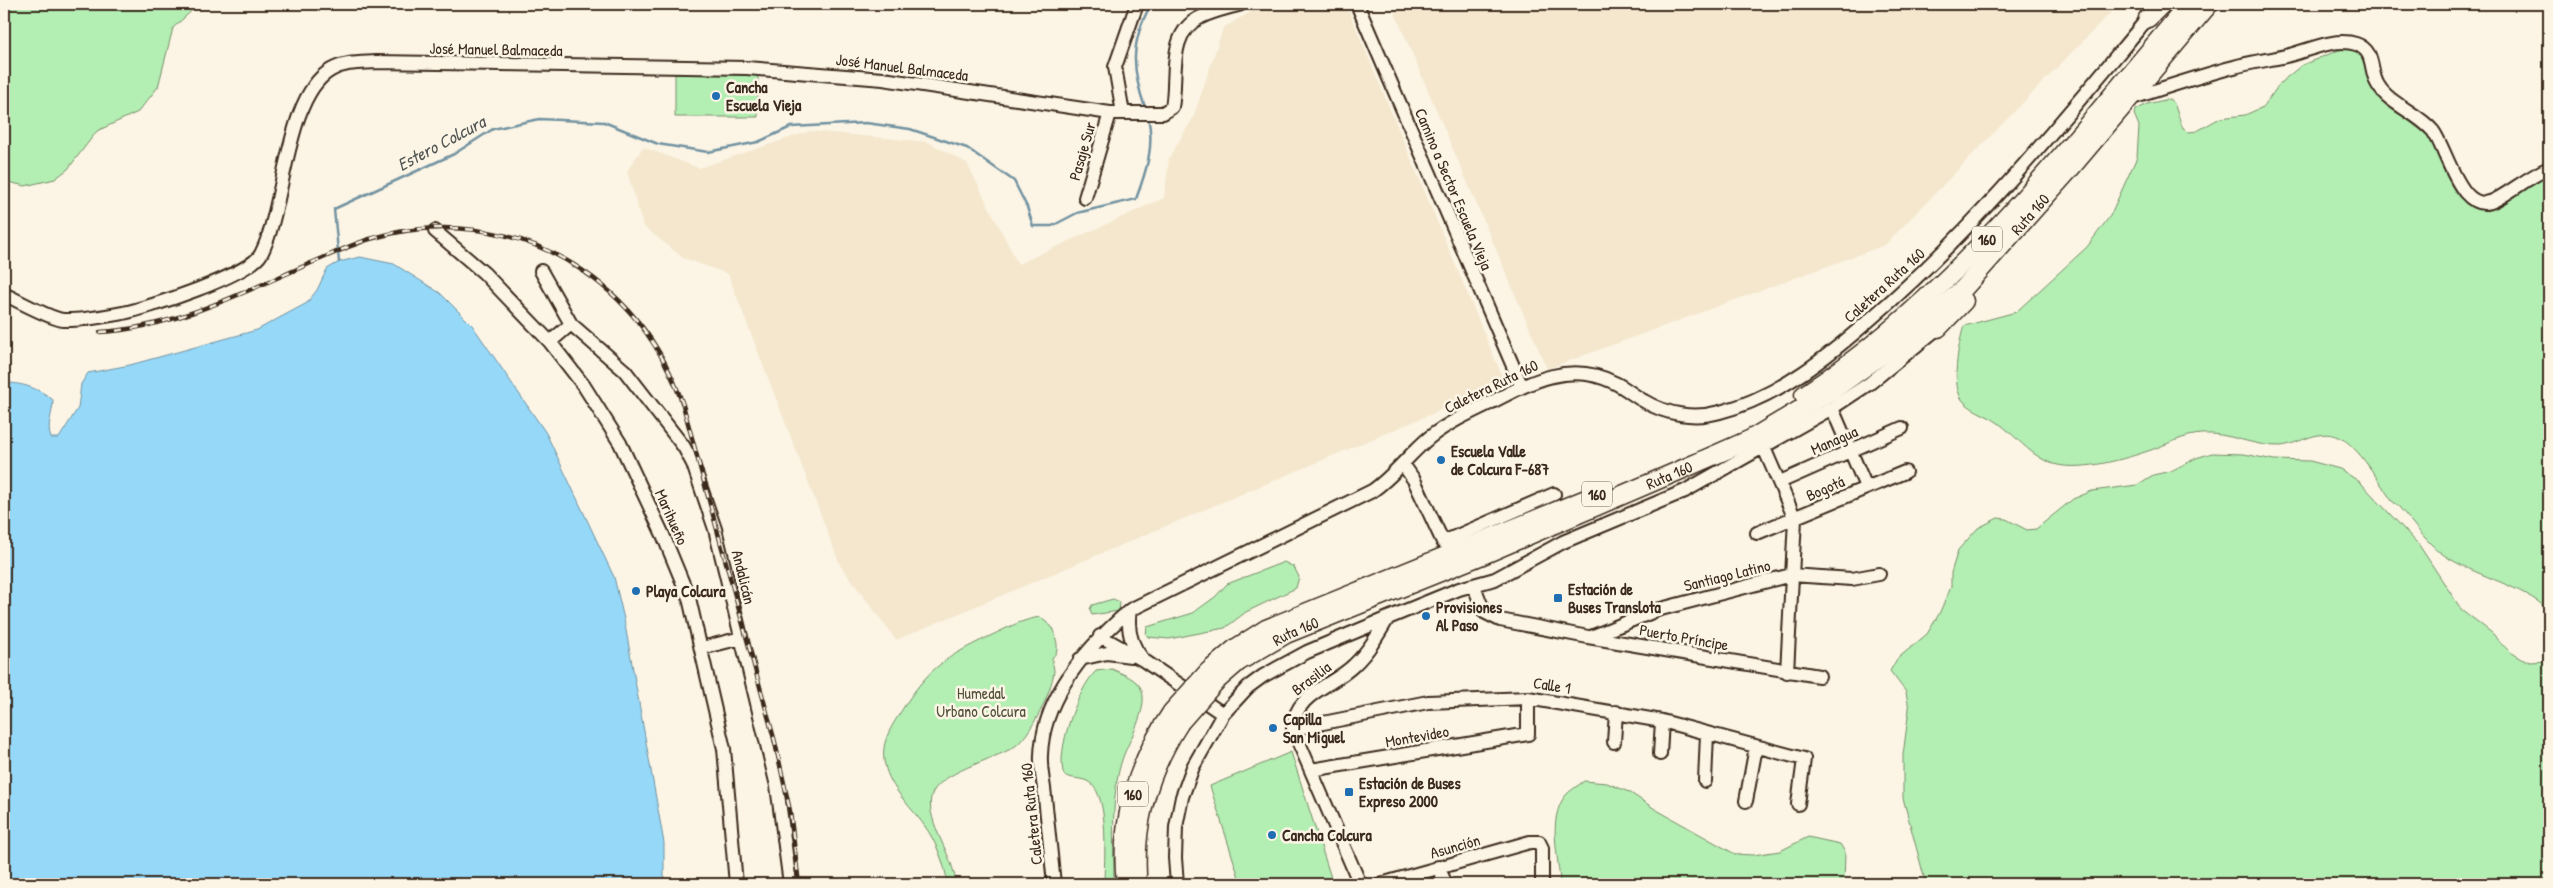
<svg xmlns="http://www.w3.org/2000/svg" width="2553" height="888" viewBox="0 0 2553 888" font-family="'Patrick Hand',sans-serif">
  <rect width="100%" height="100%" fill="#fcf5e5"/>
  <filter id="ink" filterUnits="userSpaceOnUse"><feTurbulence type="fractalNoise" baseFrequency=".02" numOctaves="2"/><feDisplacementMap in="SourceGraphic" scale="10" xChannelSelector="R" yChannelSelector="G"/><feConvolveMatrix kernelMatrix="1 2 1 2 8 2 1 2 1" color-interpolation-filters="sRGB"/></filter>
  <g filter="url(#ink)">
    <!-- built -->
    <path fill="#f4e7ce" d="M1264,4H1346L1505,383L896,640L840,565L728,274L683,258L643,226L627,171L643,147L699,168L810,131L928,142L967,163L1018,264L1164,198L1169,158L1193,118L1223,28Z
      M1391,4H2119L1885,245L1547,369Z"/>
    <!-- green -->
    <path fill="#b3eeb3" stroke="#778c68" d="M4,4H199L173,28L158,87L138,112L97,131L68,169L55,179L25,186L4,181Z
      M2352,48L2358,50L2370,65L2378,97L2445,149L2474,204L2549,168V610C2520,585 2482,578 2450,559C2429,547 2415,525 2399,507L2392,501C2380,484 2359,446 2339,437C2318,428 2300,444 2281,446C2254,447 2228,432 2202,434C2184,435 2168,444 2151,450C2125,459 2075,474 2048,462C2028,453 2014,434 1997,422C1987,415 1973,411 1964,402C1950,388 1958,344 1964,326L2016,312L2087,247L2110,216L2137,157L2139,126L2134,114L2136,110L2147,104L2169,99L2174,103L2183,129L2189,132L2197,131L2220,118L2245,115L2263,107L2281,82L2302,65L2339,50Z
      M675,74L758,75V117H675Z
      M2212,453L2244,454L2274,460L2310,461L2340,469L2360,482L2419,545L2461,609L2492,633L2509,651L2522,659L2530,662L2549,661V884H1926L1903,798V755L1909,709L1906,692L1890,671L1897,659L1927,634L1939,614L1951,587V573L1958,550L1978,528L1998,518L2006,519L2027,530L2036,529L2073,499L2092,491L2137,485L2153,475L2171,471L2196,458Z
      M1284,562L1294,567L1299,577L1296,588L1246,612L1225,628L1169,639L1148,637L1146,634L1147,627L1193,613L1215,597L1227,584Z
      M1113,599L1120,602L1119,611L1092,615L1090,609L1092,605Z
      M1040,617L1052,627C1054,634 1058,642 1057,649C1057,654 1053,655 1052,659C1052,663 1054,667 1054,671C1052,691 1031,736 1014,747C994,760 937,772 931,797C926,823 954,856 956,884H948C944,863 937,843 924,825C910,806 890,788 885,765C880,745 889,730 900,713C928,668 944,658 990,636C1007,628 1021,620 1040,617Z
      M1112,669C1122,674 1139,679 1142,691C1148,709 1129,741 1123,757C1110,794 1114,845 1114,884H1104C1104,861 1110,797 1090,783C1083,777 1072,780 1064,775C1055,752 1078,688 1096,671Z
      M1291,752L1333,884H1241L1210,786Z
      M1584,781L1607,783L1629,792L1655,809L1735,854L1753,855L1780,851L1808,837L1840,844L1845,852L1844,884H1560C1559,857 1547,820 1565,796C1570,790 1578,786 1584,781Z"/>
    <!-- water -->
    <path fill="#96d8f8" stroke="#7292a1" d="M360,257L394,264L440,293L472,325L546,433L614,577L624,619L664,843V884H4V383C20,382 41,389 53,400C53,414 46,425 51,438H59L78,408L81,384L88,373L130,365L257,330L307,303L317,290L327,269L339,262Z"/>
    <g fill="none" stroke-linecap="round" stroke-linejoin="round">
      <!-- stream -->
      <path stroke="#7292a1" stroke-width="2.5" d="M1146,110C1131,69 1130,43 1151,4
        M339,262L334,209L454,154L493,129L539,119L604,122L658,144L708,152L758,142L791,127L866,123L910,129L967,148L1014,181L1027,207L1033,226H1052L1077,213L1136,199C1146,172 1155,146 1148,117"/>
      <!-- minor casing -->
      <g stroke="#3b2a1e" stroke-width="16">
        <path id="minor" d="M1357,4L1522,387
          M2129,99C2164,88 2199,76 2234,67C2251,62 2269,60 2286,56C2307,51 2334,37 2356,44C2376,51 2369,71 2378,85C2389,104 2418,113 2433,131C2448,151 2461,220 2497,199C2515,189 2530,176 2549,168
          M1123,113L1115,67L1137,4
          M1085,198L1110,113
          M435,231L484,273L550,342L584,386L620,443L663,535L689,598L724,749L736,884
          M541,271L571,324
          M4,294C16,300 51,319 63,320C81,321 105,316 123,313C148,308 250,275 261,254C285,209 285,96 331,70C345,62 361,63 376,62L747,68L883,79L1110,113H1163L1172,107C1178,78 1166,33 1201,17C1213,11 1228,8 1241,4
          M550,342L571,324L625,371L684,447L693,464L715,529L777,786L790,884
          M1832,408L1866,487
          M1764,448L1795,519L1787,672
          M1403,464L1414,480L1443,542L1554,494
          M1780,482L1902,428
          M1757,533L1905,472
          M1474,586L1484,612L1500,620L1588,637L1819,676
          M1130,610C1127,628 1130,644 1142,658
          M1100,636L1143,660L1223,714
          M1591,637L1657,610L1791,575L1852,579L1879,574
          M702,648L741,638
          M1080,659L1107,653L1131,656
          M1293,729L1428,702L1528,698L1662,721L1804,759L1798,804
          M1614,742L1616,712
          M1660,754L1662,721
          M1311,770L1528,734V698
          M1705,781L1707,734
          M1746,801L1756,747
          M1438,867L1446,884
          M1054,884C1051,855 1048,826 1045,797C1044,784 1040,769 1041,755C1043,696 1088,646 1130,610L1372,491C1394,476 1409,454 1430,437C1448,423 1469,413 1490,403C1530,382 1570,360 1615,383C1626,388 1634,396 1644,401C1667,415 1695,419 1720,412C1779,397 1830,355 1874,316C1977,227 2061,122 2148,18
          M1177,884L1175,858L1176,827L1182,797L1193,767L1223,714L1248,687L1263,676L1307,652L1388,618L1459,589L1495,579L1563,542L1685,491L1832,408L1870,383L1938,328
          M1360,884L1293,729C1294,693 1332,687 1354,665C1368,652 1378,635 1388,618
          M1381,884L1530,842H1539L1542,848V884"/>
      </g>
      <!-- highway casing -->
      <g stroke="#3b2a1e" stroke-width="21">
        <g id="highway">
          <path d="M2148,18L2162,4"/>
          <path d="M1938,328L1964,301"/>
          <path d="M1804,395C1959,293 2070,143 2189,4"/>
          <path d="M1208,672L1236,648L1266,629L1586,499"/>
          <path id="s1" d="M1215,682L1238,662L1286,634L1480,556L1683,469L1751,439L1833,390L1912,333L1964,288L2069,170L2209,4"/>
          <path d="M1137,874C1134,819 1151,767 1180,722"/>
          <path d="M1126,884C1119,822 1137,763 1172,712"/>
        </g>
      </g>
      <!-- minor -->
      <use href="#minor" stroke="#fcf5e5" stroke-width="12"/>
      <!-- highway -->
      <use href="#highway" stroke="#fcf5e5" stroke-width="18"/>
      <!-- rail casing -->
      <g stroke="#3b2a1e" stroke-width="4.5">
        <path id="rail" d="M100,332C174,328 244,292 311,263C331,255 350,245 370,239C438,218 514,227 574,265C627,298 663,347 683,405L775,742L790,811L799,884"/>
      </g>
      <!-- rail -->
      <use href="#rail" stroke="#fcf5e5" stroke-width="2.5" stroke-dasharray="8" stroke-linecap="butt"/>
      <!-- highway-bridge casing -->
      <g stroke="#3b2a1e" stroke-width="21" stroke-linecap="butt">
        <path id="highway-bridge" d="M1172,712L1208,672
          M1180,722L1215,682"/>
      </g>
      <!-- highway-bridge -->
      <use href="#highway-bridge" stroke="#fcf5e5" stroke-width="18"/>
    </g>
  </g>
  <!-- markers -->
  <g fill="#1f6fb2" stroke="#fcf5e5" stroke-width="2">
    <circle cx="716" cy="96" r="5"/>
    <circle cx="1441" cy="460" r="5"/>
    <circle cx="636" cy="591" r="5"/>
    <rect x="1553" y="593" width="10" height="10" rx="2.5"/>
    <circle cx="1426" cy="616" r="5"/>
    <circle cx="1273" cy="728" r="5"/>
    <rect x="1344" y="787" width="10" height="10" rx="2.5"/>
    <circle cx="1272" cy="835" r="5"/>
  </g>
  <g text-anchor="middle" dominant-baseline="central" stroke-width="5" stroke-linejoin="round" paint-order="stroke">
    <!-- shield labels -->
    <g fill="#fcf5e5" stroke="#75675a" stroke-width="1">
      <rect x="1972" y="226.5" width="30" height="25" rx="4"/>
      <rect x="1582" y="481.5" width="30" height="25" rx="4"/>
      <rect x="1118" y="781.5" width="30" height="25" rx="4"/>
    </g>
    <g font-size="15" font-weight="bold" fill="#3b2a1e">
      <text x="1987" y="239">160</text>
      <text x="1597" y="494">160</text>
      <text x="1133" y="794">160</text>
    </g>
    <!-- street labels -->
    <g font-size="16" fill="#3b2a1e" stroke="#fcf5e5">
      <text transform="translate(496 49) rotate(1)">José Manuel Balmaceda</text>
      <text transform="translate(902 67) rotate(7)">José Manuel Balmaceda</text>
      <text transform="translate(1082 151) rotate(-74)">Pasaje Sur</text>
      <text transform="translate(1454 189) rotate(67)">Camino a Sector Escuela Vieja</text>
      <text stroke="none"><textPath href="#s1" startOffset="951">Ruta 160</textPath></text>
      <text transform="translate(1884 285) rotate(-42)">Caletera Ruta 160</text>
      <text transform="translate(1491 386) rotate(-26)">Caletera Ruta 160</text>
      <text transform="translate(1834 440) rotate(-24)">Managua</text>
      <text stroke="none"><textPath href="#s1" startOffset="501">Ruta 160</textPath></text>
      <text transform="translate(1825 488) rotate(-24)">Bogotá</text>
      <text transform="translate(672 517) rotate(66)">Marihueño</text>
      <text transform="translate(1727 575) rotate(-14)">Santiago Latino</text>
      <text transform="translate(744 577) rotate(76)">Andalicán</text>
      <text stroke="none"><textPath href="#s1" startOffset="96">Ruta 160</textPath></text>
      <text transform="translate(1684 637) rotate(10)">Puerto Príncipe</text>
      <text transform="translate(1311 678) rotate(-37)">Brasilia</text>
      <text transform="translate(1552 685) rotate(9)">Calle 1</text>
      <text transform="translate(1417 736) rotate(-10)">Montevideo</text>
      <text transform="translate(1031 814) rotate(-96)">Caletera Ruta 160</text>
      <text transform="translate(1455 846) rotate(-16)">Asunción</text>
    </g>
    <!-- poi labels -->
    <g font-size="16" font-weight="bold" fill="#3b2a1e" stroke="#fcf5e5" text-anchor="start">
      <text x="726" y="87">Cancha<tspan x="726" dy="18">Escuela Vieja</tspan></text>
      <text x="1451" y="451">Escuela Valle<tspan x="1451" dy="18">de Colcura F-687</tspan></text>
      <text x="1568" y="589">Estación de<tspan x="1568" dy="18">Buses Translota</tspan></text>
      <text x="646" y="591">Playa Colcura</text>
      <text x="1436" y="607">Provisiones<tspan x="1436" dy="18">Al Paso</tspan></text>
      <text x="1283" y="719">Capilla<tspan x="1283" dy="18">San Miguel</tspan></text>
      <text x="1359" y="783">Estación de Buses<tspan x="1359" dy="18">Expreso 2000</tspan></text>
      <text x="1282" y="835">Cancha Colcura</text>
    </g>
    <!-- park labels -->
    <g font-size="16" fill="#53513c" stroke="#fcf5e5">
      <text x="981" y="693">Humedal<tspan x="981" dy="18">Urbano Colcura</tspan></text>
    </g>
    <!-- water labels -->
    <g font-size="18" font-style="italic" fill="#525654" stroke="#fcf5e5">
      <text transform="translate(441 143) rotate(-28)">Estero Colcura</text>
    </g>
  </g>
  <!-- margin -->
  <rect width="2553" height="888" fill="none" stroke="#fcf5e5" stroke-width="20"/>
  <rect x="10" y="10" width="2533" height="868" fill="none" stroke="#3b2a1e" stroke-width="2" filter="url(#ink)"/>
</svg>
